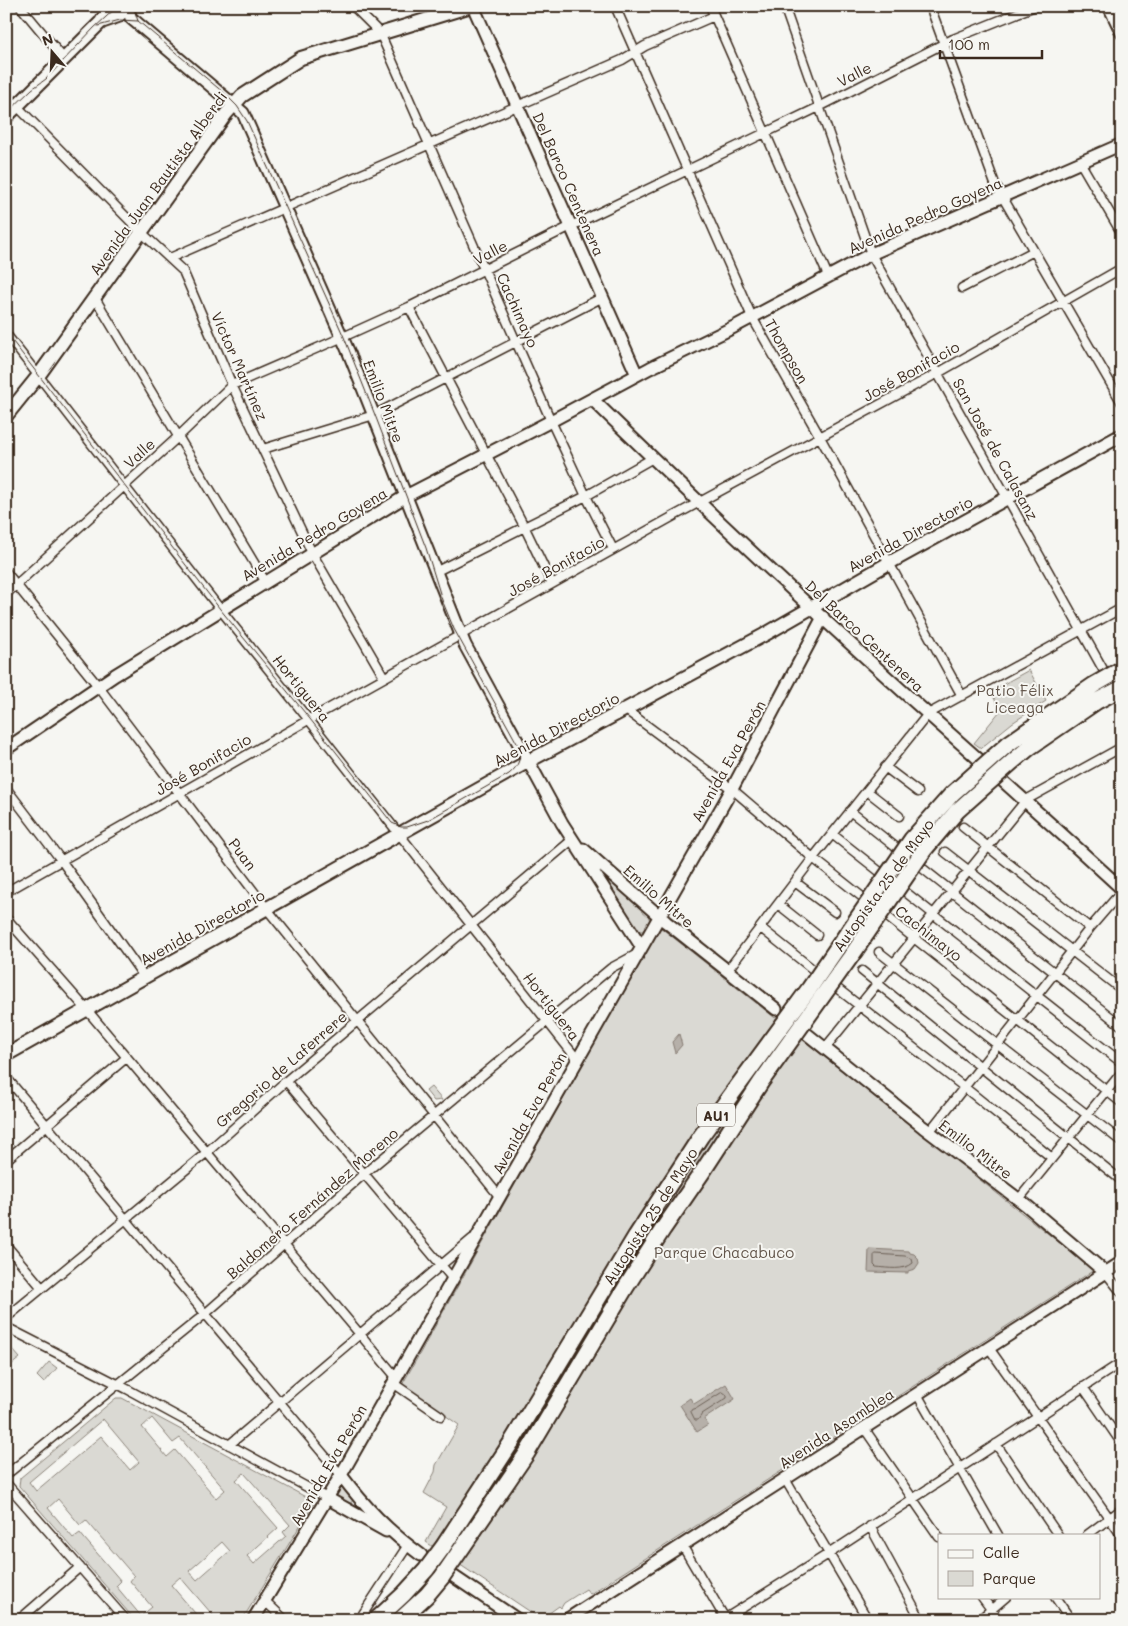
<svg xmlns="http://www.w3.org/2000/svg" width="1128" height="1626" viewBox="0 0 1128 1626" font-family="Mali,sans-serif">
  <rect width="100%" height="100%" fill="#f6f6f2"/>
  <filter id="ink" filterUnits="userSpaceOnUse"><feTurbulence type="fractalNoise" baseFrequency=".02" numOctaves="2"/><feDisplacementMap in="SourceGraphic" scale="10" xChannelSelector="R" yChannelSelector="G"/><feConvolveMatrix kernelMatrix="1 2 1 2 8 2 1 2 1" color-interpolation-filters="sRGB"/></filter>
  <g filter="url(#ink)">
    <!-- green -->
    <path fill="#dad9d3" stroke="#8a8278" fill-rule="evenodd" d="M1029,670L1046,701L1012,723L981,748L974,743L1000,711L991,691Z
      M581,848L648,915L650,921L643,931H637Z
      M660,927L1094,1270L590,1594L586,1589L564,1603L561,1608L559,1606L541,1619L426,1542L446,1507L424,1493L435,1472L436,1465L459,1425L402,1385Z
      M431,1087L442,1100L434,1101L426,1091Z
      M6,1342L20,1358L6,1369Z
      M49,1362L57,1368L44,1383L37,1376Z
      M116,1398H122L313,1501L314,1503L242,1620H217L180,1577L171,1585L201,1620H180L177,1614L170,1620H135L19,1486L20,1478ZM152,1418L173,1443L180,1438L225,1490L216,1498L175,1450L167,1457L142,1427ZM103,1419L139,1462L130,1470L101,1436L36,1491L29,1482ZM244,1473L290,1525L283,1532L286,1536L254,1564L247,1556L278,1528L236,1480ZM58,1499L80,1525L86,1520L134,1576L130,1581L152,1607L141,1616L116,1586L121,1581L84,1538L80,1533L73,1538L48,1508ZM222,1542L230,1551L197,1580L189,1571Z
      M341,1487H342L353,1498V1500L350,1504L336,1496Z"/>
    <!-- water -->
    <path fill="#b6b0a9" stroke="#857a71" d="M679,1034L682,1045L675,1053L672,1042Z
      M869,1249L909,1251L910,1253L914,1254L918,1258L919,1263L915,1269L908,1271V1273L868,1272Z
      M726,1384L735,1399L704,1419L708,1425L697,1432L680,1405L690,1398L694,1404Z"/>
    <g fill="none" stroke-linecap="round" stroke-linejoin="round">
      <!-- shore -->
      <path stroke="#6c6056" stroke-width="1" d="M876,1254L905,1256L912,1259L913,1263C904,1271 888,1268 876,1267L874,1265V1256Z
        M723,1392L727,1395V1398L702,1414L698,1420H695L691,1412V1410L697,1408Z"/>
      <!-- street casing -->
      <g stroke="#3b2a1e" stroke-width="11">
        <path id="street" d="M20,6L64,59
          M353,6L380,33L551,421L586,496L613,549
          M436,6L441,15
          M615,6L752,317L820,437L962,696
          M710,6L828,276
          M784,6L871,254L1109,680
          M930,6L995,184L1122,403
          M6,95L141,232L183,271L232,385L312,553L384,677
          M1080,162L1122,234
          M170,258L622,60L645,46L714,16
          M962,288L1034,251
          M95,298L265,581
          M409,307L524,526L552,584
          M6,334L220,609L309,720L577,1059
          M263,449L374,415L603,297
          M6,572L98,686L267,909L499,1196
          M435,572L586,496L653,458
          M6,594L179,436L232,385L343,337L409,307L571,226L819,107L953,39L1035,6
          M1114,690L1122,704
          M626,710L732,789L813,858L1122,1103
          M885,767L918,792
          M6,788L61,860L145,978
          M867,791L899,816
          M850,811L1122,1026
          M963,827L1090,928
          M832,834L1122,1063
          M945,852L1122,990
          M795,882L835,912
          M6,892L310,719L672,517L938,373L1122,268
          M778,904L817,935
          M6,918L87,1010L396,1377
          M761,928L820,975
          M879,952L1122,1142
          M727,971L813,858L928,714L1122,608
          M862,971L1122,1181
          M829,982L964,1087L1052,1158
          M825,1048L1026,800L1122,747
          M6,1077L341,1475
          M286,1081L452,1278
          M929,1132L1090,928L1115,899L1122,894
          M6,1160L126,1058
          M1019,1199L1122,1072
          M6,1245L42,1288
          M1106,1273L1122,1293
          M6,1318L206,1153L286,1081L572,840
          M6,1327L127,1389L327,1498
          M989,1348L1122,1536
          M393,1383L441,1416
          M1083,1387L1122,1444
          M917,1394L998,1535
          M864,1428L939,1537
          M996,1444L1058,1535
          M229,1445L472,1239
          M6,1475L205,1314L365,1173L611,968L637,954
          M785,1479L868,1620
          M6,1483L126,1620
          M870,1526L921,1620
          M1087,1535L1122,1509
          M682,1545L726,1620
          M982,1597L999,1620
          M1055,1597L1071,1620
          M265,1601L285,1620
          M19,1620L80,1567
          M359,1620L408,1545
          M723,1620L830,1553L1122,1362
          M979,1620L1006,1597"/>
      </g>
      <!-- secondary casing -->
      <g stroke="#3b2a1e" stroke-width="15">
        <path id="secondary" d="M127,6L131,18L243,113L349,353L465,645L562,823L641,946
          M473,6L637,375
          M1109,6L1122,33
          M592,399C702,506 814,612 928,714C993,772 1058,830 1122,889
          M6,749L115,675L406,496L551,421L650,368L734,327L871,254L1122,144
          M583,849L666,922L776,1009
          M807,1034L923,1127L1026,1205L1106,1273
          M341,1475C365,1507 388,1531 421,1555
          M327,1498L386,1531
          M453,1576L518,1620
          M253,1620L341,1475L732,789L823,617
          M566,1620L1122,1262"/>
      </g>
      <!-- primary casing -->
      <g stroke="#3b2a1e" stroke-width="16">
        <path id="primary" d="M101,22L118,16L129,6
          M6,117L101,22L110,6
          M6,416L39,375L226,114L242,96L301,58L471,6
          M6,1055L529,761L764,635L889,563L1122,435"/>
      </g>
      <!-- street -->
      <use href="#street" stroke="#f6f6f2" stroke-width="8"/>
      <!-- secondary -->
      <use href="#secondary" stroke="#f6f6f2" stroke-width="11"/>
      <!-- primary -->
      <use href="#primary" stroke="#f6f6f2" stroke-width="12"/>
      <!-- tram -->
      <path stroke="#3b2a1e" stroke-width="1" d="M98,26L120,20L138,21
        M6,114L32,89L46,79L94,28L118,6
        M6,333L220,609L310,719L392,823L401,827H407L428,820L509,774C519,766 522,757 518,745L454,629L442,600L426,548L375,415L344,337L247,121L237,106L224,93L138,21L133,6"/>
      <!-- highway-bridge casing -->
      <g stroke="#3b2a1e" stroke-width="19" stroke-linecap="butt">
        <path id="highway-bridge" d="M376,1620L404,1594L426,1570L443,1547L511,1443L636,1236L701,1136L809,989L912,839L952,794L1008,744L1094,685L1122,669
          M400,1620L427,1595L442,1577L527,1453L626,1287L663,1229L703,1171L761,1082L854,952L924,850L957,811L1012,762L1030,747L1097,701L1122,688"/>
      </g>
      <!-- highway-bridge -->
      <use href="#highway-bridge" stroke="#f6f6f2" stroke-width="15"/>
    </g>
  </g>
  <g text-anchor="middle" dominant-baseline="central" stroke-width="4" stroke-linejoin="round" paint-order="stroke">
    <!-- shield labels -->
    <rect fill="#f6f6f2" stroke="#73675e" stroke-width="1" x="697" y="1103.5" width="38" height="23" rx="4"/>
    <g font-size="14" font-weight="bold" fill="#3b2a1e">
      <text x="716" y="1115">AU1</text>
    </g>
    <!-- street labels -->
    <g font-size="15" fill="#3b2a1e" stroke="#f6f6f2">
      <text transform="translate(854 74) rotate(-27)">Valle</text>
      <text transform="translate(158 183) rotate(-54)">Avenida Juan Bautista Alberdi</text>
      <text transform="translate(569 184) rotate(66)">Del Barco Centenera</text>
      <text transform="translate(925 215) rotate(-24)">Avenida Pedro Goyena</text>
      <text transform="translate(490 252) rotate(-27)">Valle</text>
      <text transform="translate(518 310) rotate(66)">Cachimayo</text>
      <text transform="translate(787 351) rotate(60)">Thompson</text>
      <text transform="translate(240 366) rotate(66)">Víctor Martínez</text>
      <text transform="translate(911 371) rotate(-29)">José Bonifacio</text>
      <text transform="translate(384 401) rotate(69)">Emilio Mitre</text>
      <text transform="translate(996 449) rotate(61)">San José de Calasanz</text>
      <text transform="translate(139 453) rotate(-42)">Valle</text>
      <text transform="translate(314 534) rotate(-31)">Avenida Pedro Goyena</text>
      <text transform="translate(910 534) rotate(-29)">Avenida Directorio</text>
      <text transform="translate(556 566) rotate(-29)">José Bonifacio</text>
      <text transform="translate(865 636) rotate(43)">Del Barco Centenera</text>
      <text transform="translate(302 688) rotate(51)">Hortiguera</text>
      <text transform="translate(556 729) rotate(-28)">Avenida Directorio</text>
      <text transform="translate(728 761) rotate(-61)">Avenida Eva Perón</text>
      <text transform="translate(203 764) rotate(-30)">José Bonifacio</text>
      <text transform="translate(243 854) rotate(53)">Puan</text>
      <text transform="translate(883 885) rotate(-54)">Autopista 25 de Mayo</text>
      <text transform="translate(659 896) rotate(41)">Emilio Mitre</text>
      <text transform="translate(202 927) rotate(-29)">Avenida Directorio</text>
      <text transform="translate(929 933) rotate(38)">Cachimayo</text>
      <text transform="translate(552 1006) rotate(52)">Hortiguera</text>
      <text transform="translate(281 1069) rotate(-41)">Gregorio de Laferrere</text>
      <text transform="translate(529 1113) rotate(-61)">Avenida Eva Perón</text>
      <text transform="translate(976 1149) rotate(37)">Emilio Mitre</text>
      <text transform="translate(312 1203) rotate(-41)">Baldomero Fernández Moreno</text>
      <text transform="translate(650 1216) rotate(-57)">Autopista 25 de Mayo</text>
      <text transform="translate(836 1428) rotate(-33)">Avenida Asamblea</text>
      <text transform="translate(328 1465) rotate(-60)">Avenida Eva Perón</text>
    </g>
    <!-- park labels -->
    <g font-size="15" fill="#63564b" stroke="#f6f6f2">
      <text x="1015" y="690">Patio Félix<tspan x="1015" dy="17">Liceaga</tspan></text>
      <text x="724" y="1252">Parque Chacabuco</text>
    </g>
  </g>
  <!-- margin -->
  <rect width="1128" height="1626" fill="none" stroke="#f6f6f2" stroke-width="25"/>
  <rect x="12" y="12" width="1103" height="1601" fill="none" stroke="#3b2a1e" stroke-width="2" filter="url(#ink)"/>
  <!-- legend -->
  <rect x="938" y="1534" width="162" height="65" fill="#f6f6f2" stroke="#aba49d"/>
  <rect x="948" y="1550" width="25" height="8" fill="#f6f6f2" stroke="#aba49d"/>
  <text x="983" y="1558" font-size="15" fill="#3b2a1e">Calle</text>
  <rect x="948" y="1571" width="25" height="15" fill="#dad9d3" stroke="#aba49d"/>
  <text x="983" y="1584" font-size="15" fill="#3b2a1e">Parque</text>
  <!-- north arrow -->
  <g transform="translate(52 52) rotate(341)" stroke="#f6f6f2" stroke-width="4" paint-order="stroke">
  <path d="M0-4L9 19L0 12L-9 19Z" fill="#3b2a1e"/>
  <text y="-8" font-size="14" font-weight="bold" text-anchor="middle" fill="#3b2a1e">N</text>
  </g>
  <!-- scale -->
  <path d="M940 50v8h102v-8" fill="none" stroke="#3b2a1e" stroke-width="2.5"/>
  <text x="948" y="50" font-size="15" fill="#3b2a1e" stroke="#f6f6f2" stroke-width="4" paint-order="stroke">100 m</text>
</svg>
